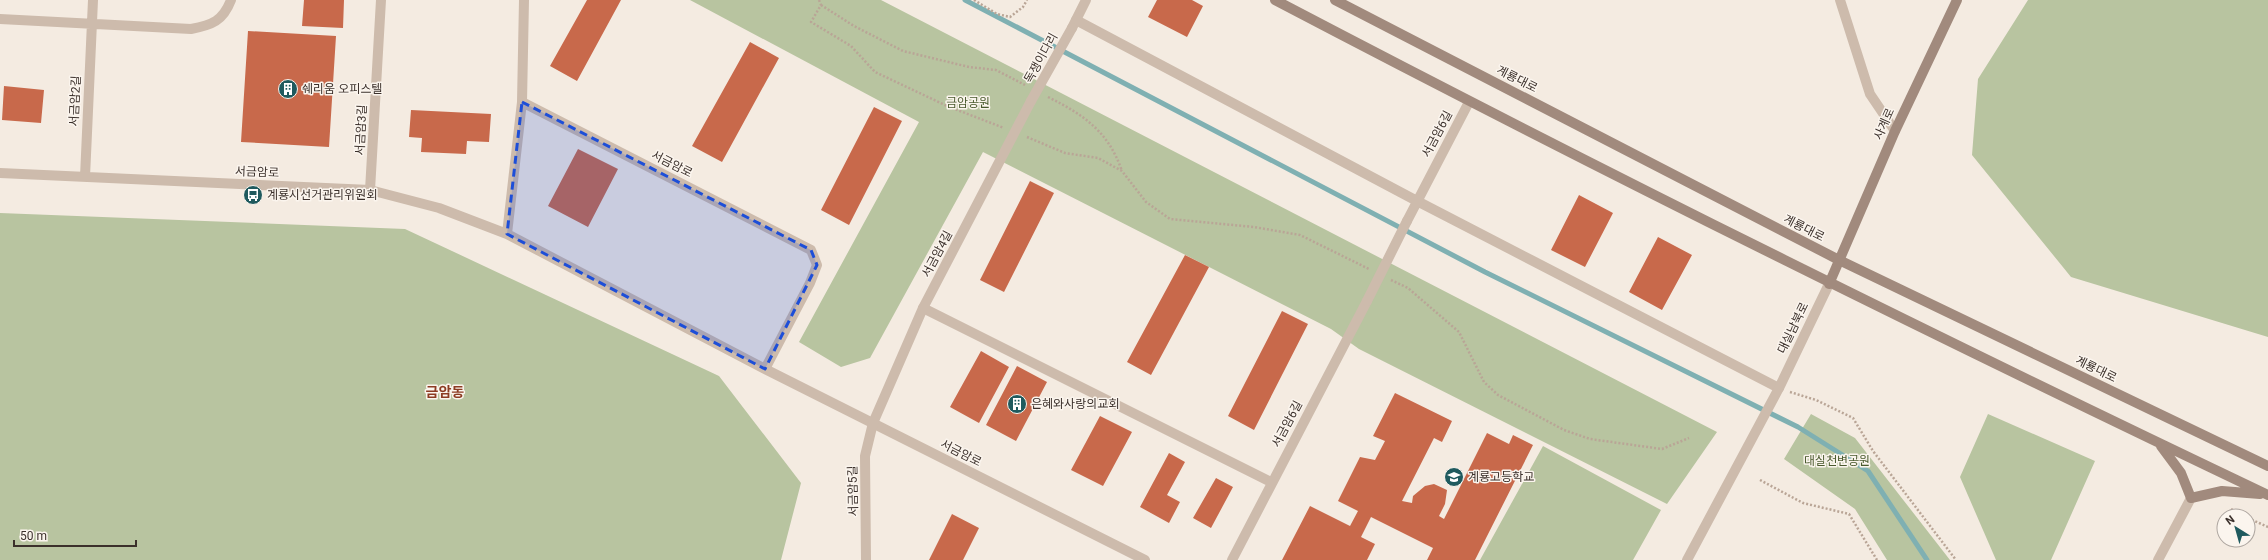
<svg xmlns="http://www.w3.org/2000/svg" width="2268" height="560" viewBox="0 0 2268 560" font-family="Roboto,'Noto Sans KR',sans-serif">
  <rect width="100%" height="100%" fill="#f4ebe1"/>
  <!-- green -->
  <path fill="#b8c4a0" d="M690,0H881L1717,432L1667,504L1359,349L1331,329L983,152L870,358L841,367L799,342L919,122Z
    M2028,0H2268V337L2071,277L1972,155L1978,79Z
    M0,213L405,229L719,376L801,483L781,560H0Z
    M1811,414L1855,438L1950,560H1887L1855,509L1784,459Z
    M1988,414L2095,461L2051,560H1996L1960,477Z
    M1543,446L1661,510L1633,560H1480Z"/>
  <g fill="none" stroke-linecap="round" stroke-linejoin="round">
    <!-- stream -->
    <path stroke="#7fb0b2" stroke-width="5" d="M965,0L1485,272L1798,427L1868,471L1927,560"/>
  </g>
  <!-- building -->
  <path fill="#c8694b" d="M304,0H344L343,28L302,26Z
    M587,0H621L577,81L550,66Z
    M1157,0H1192L1203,6L1187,37L1148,17Z
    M248,31L336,36L329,147L241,142Z
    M750,42L779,58L722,162L692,146Z
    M4,86L44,90L41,123L2,120Z
    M874,107L902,121L849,225L821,210Z
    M411,110L491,114L489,142L467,141L466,154L421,152L422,138L409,137Z
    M578,149L618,169L588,227L548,206Z
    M1030,181L1054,193L1004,292L980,280Z
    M1579,195L1613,213L1585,267L1551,250Z
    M1658,237L1692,255L1662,310L1629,292Z
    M1185,255L1209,267L1151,375L1127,362Z
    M1282,311L1308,324L1254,430L1228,416Z
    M981,351L1009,367L979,423L950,407Z
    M1017,366L1047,382L1016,441L986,425Z
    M1395,393L1452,421L1442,442L1434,438L1402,501L1412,503L1413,496L1425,486L1434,484L1447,490L1445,504L1439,516L1444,519L1487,433L1509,444L1513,435L1533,445L1475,560H1427L1433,548L1371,517L1361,537L1375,544L1367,560H1282L1310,506L1350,526L1358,511L1338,501L1360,457L1375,460L1385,441L1373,436Z
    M1100,416L1132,432L1103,486L1071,470Z
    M1169,453L1185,462L1167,495L1180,502L1169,523L1140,507Z
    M1216,478L1233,487L1211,528L1193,518Z
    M952,514L979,528L963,560H929Z"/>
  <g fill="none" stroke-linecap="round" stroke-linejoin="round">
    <!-- path -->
    <path stroke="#b9a596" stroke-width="2.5" stroke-dasharray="2 2" stroke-linecap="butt" d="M819,0L821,5L811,22L851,46L875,72L947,106L1004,128
      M974,0L997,14L1010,17L1023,7L1027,0
      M821,5L854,26L903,51L969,67L996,70L1025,85
      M1048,97C1084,115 1108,131 1122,171
      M1027,137L1065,153L1098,158L1122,171L1146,202L1170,219L1254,227L1300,235L1369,269
      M1391,280L1408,288L1459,332L1484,382L1498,395L1564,430L1590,439L1662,449L1689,438
      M1790,392L1816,400L1853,418L1873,451L1956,560
      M1760,480L1803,503L1849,514L1877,560
      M2231,509L2245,516
      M2248,518L2268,527"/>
    <!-- minor -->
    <path stroke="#cdbbac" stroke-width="10" d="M1840,0L1870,94L1895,131
      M0,19L191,29C212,25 223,21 231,0
      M1076,20L1417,201L1779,388
      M522,102L811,250L817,265L810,283L765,369
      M0,173L370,190L439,208L507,234L765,369L1145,560
      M85,177L93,0
      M1407,221L1469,102
      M507,234L522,102L524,0
      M923,308L1271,482
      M1232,560L1367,301
      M2158,560L2191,498"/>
    <!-- tertiary -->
    <path stroke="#cdbbac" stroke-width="10" d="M1072,28L1086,0
      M370,190L381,0
      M866,560L865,456L873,423L923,308L1031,101
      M1687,560L1779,388L1829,284"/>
    <!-- secondary -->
    <path stroke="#a18a7d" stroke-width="10" d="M1275,0C1603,172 1934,336 2268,495
      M1335,0L1839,260L2268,466
      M1829,284L1895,131L1957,0
      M2161,446L2181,473L2191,498L2222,491L2260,494"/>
    <!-- minor-bridge -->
    <path stroke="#cdbbac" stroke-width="10" d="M1367,301L1407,221"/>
    <!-- tertiary-bridge -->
    <path stroke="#cdbbac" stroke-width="10" d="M1031,101L1072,28"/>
  </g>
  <!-- marked area -->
  <path fill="#1d4ed8" fill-opacity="0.2" stroke="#1d4ed8" stroke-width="3" stroke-dasharray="8 5" stroke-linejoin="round" d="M522,102L811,250L817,265L765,369L507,234Z"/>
  <!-- icons -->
  <defs>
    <g id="building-disc" transform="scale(1)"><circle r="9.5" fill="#1f5a5e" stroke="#fbf5ee"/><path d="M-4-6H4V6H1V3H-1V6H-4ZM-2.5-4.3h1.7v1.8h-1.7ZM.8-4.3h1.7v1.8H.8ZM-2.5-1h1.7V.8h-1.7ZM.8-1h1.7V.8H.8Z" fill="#fff"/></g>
    <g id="bus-disc" transform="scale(1)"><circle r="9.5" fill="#1f5a5e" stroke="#fbf5ee"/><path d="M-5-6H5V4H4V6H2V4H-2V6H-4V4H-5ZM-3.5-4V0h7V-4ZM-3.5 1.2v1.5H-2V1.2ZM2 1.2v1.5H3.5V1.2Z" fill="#fff"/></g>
    <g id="school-disc" transform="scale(1)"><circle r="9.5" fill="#1f5a5e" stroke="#fbf5ee"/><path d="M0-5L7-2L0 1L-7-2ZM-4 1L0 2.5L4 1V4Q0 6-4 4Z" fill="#fff"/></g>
  </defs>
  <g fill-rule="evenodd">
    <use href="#building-disc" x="288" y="89"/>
    <use href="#bus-disc" x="253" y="195"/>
    <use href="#building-disc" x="1017" y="404"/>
    <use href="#school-disc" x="1454" y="477"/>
  </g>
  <g text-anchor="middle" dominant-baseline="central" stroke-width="3" stroke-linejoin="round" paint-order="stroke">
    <!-- street labels -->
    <g font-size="12" fill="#3b302b" stroke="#fbf5ee">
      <text transform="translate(1041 58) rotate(-61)">독쟁이다리</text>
      <text transform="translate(1517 79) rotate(27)">계룡대로</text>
      <text transform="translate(75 101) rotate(-87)">서금암2길</text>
      <text transform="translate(1884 124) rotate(-66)">사계로</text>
      <text transform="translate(361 130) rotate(-87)">서금암3길</text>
      <text transform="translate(1437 134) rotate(-62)">서금암6길</text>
      <text transform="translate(672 164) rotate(27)">서금암로</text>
      <text transform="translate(257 172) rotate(2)">서금암로</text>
      <text transform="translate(1804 228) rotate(27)">계룡대로</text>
      <text transform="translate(937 254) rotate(-62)">서금암4길</text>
      <text transform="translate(1793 328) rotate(-64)">대실남북로</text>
      <text transform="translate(2096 369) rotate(26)">계룡대로</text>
      <text transform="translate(1287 424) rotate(-62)">서금암6길</text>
      <text transform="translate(961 453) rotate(27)">서금암로</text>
      <text transform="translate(853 491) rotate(-91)">서금암5길</text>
    </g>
    <!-- poi labels -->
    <g font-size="12" fill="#3b302b" stroke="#fbf5ee" text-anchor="start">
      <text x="302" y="89">쉐리움 오피스텔</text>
      <text x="267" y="195">계룡시선거관리위원회</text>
      <text x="1031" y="404">은혜와사랑의교회</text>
      <text x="1468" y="477">계룡고등학교</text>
    </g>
    <!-- park labels -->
    <g font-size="12" fill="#4a5a2e" stroke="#fbf5ee">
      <text x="968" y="103">금암공원</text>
      <text x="1837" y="461">대실천변공원</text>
    </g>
    <!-- quarter labels -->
    <g font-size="14" font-weight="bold" fill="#8c3b22" stroke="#fbf5ee">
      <text x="445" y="392">금암동</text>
    </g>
  </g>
  <!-- north arrow -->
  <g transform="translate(2236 528) rotate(323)"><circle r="19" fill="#fbf5ee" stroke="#aea6a0"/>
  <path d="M0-3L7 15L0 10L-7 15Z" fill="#1f5a5e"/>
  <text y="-6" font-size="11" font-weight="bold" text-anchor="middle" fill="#3b302b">N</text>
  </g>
  <!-- scale -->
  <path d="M14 540v6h122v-6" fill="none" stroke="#3b302b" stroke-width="2"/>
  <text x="20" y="540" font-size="12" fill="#3b302b" stroke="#fbf5ee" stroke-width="3" paint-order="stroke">50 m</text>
</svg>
